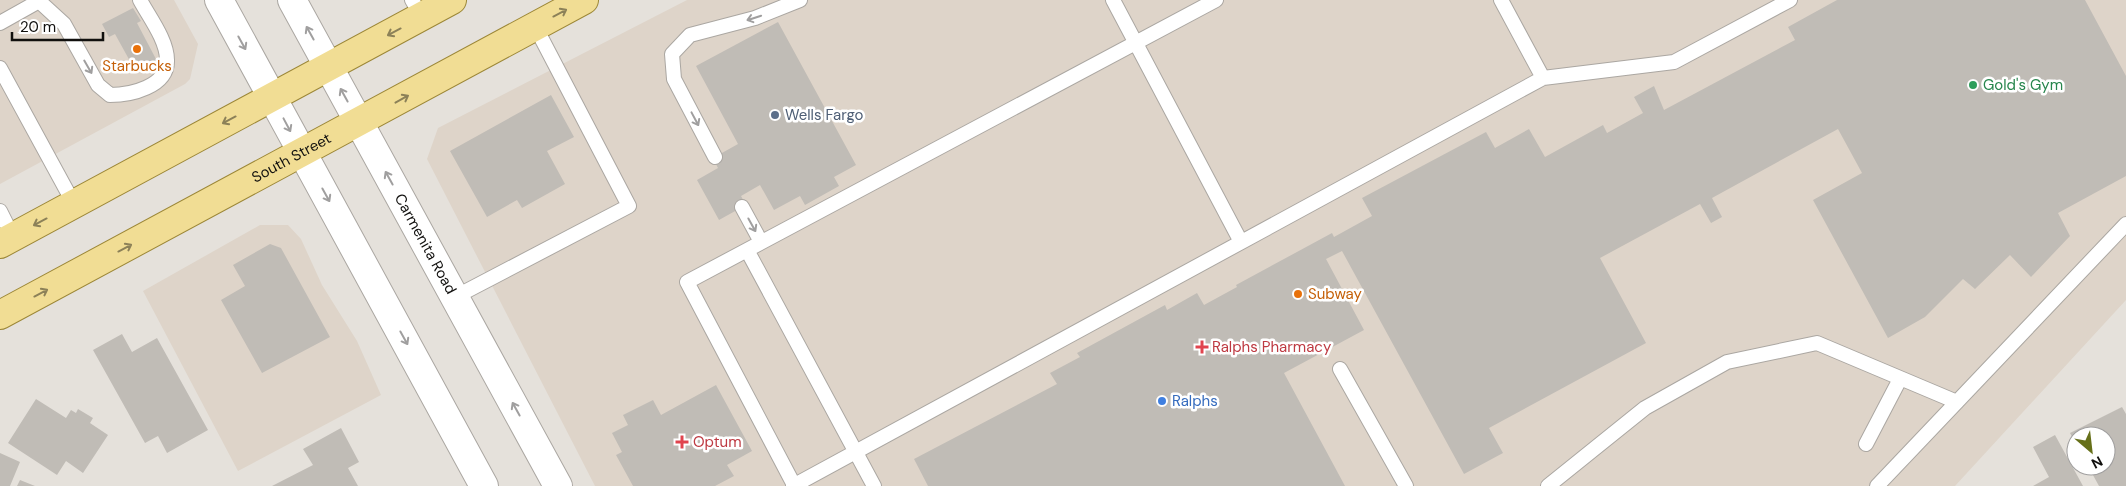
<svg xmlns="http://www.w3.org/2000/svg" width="2126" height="486" viewBox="0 0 2126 486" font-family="'DM Sans',sans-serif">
  <rect width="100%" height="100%" fill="#e5e1db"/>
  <!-- built -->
  <path fill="#ded4c9" d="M0,0H174L198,44L190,79L185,84L0,184Z
    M687,0H2126V300L1955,486H595L427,159L438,128Z
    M260,225H288L301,239L322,285L357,341L381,395L238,471L143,291Z"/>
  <!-- building -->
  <path fill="#c0bcb6" d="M1837,0H2085L2126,76V176L2058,213L2070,236L2031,277L2010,255L1975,289L1963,279L1925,317L1888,338L1813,200L1862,173L1838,129L1712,198L1722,217L1711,223L1700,204L1600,258L1646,343L1489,428L1503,453L1464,474L1342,251L1326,259L1364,330L1284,373L1345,486H928L914,459L1057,384L1050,373L1080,357L1077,353L1165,305L1167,310L1197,293L1204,305L1237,287L1236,285L1332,233L1334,237L1372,216L1362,198L1486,132L1495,148L1529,129L1545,157L1603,125L1607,133L1643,113L1634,97L1654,86L1664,110L1795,40L1788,27Z
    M133,8L141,21L137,23L157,61L136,72L115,34L109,37L102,24Z
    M778,22L856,165L834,177L839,186L805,205L800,196L774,210L760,185L741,196L746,205L719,220L697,180L718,168L713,158L738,144L696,66Z
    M551,95L574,137L547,151L565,184L522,208L517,200L487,217L450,151Z
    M270,244L281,248L330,337L262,373L221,300L245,286L233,265Z
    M122,334L132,352L157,338L208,430L167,453L158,436L145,443L93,350Z
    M716,385L752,451L727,465L734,476L715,486H633L616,455L622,452L612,433L628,425L623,415L653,400L661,415Z
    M36,399L66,418L71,410L76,413L78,409L93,418L90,423L108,435L83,473L66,461L57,475L8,443Z
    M2122,407L2126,414V486H2099L2088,466H2106V436H2076V444L2070,433Z
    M341,428L359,462L348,468L358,486H272L313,465L303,449Z
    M2055,435L2083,486H2033L2049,477L2033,447Z
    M0,453L20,462L10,486H0Z
    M20,480L35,486H17Z"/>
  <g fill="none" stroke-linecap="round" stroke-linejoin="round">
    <!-- lane casing -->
    <g stroke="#aba7a2" stroke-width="16">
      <path id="lane" d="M412,0L422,17
        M1113,0L1241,242
        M1501,0L1543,78
        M39,1L64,24L98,85L110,95C130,95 168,87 167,60C167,40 149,17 140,0
        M0,23L41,0
        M0,68L74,204
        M715,157L674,79L672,54L690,35L755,18L800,0
        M742,207L761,242
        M0,211L13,237
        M747,250L874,486
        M455,297L629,206L535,26
        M1340,369L1406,486
        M1866,444L1900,379
        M794,485L687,282L1216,0
        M793,486L1543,78L1674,62L1790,0
        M1548,486L1645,408L1727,362L1817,343L1957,402
        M1877,486L2126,224"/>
    </g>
    <!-- secondary casing -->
    <g stroke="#aba7a2" stroke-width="30">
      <g id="secondary">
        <path d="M219,0L484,486"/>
        <path id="s1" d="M292,0L558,486"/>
      </g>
    </g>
    <!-- primary casing -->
    <g stroke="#9c8737" stroke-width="30">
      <g id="primary">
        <path d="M0,244L452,0"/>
        <path id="s2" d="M0,315L584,0"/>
      </g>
    </g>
    <!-- lane -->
    <use href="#lane" stroke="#fff" stroke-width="14"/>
    <!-- secondary -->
    <use href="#secondary" stroke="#fff" stroke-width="28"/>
    <!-- primary -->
    <use href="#primary" stroke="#f1dd94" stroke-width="28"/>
  </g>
  <!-- one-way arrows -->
  <defs><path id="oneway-shaft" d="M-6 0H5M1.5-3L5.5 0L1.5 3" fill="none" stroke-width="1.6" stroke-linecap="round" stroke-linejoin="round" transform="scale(1.25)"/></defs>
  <g stroke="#8c8158">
    <use href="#oneway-shaft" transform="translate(560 13) rotate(-28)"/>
    <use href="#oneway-shaft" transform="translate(394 32) rotate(152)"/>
    <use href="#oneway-shaft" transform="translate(402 99) rotate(-29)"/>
    <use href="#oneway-shaft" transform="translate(229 120) rotate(152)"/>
    <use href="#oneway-shaft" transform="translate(40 222) rotate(152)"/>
    <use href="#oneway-shaft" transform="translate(125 248) rotate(-28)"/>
    <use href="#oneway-shaft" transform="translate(41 293) rotate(-28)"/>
  </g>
  <g stroke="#a09f9f">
    <use href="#oneway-shaft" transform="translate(754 18) rotate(162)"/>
    <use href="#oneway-shaft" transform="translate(310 33) rotate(-119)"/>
    <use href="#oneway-shaft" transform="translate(242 43) rotate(61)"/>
    <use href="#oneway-shaft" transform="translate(88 67) rotate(60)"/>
    <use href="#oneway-shaft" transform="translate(344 95) rotate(-119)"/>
    <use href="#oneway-shaft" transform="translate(695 119) rotate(62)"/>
    <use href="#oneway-shaft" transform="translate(287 125) rotate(62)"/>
    <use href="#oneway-shaft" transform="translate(389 178) rotate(-119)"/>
    <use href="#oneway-shaft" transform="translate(326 195) rotate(61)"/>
    <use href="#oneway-shaft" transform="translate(752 225) rotate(61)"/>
    <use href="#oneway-shaft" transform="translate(404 338) rotate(61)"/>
    <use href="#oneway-shaft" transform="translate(516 409) rotate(-119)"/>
  </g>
  <!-- markers -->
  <g fill="#e8710a" stroke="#fff" stroke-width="2">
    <circle cx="137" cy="49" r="5"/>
    <circle cx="1298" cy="294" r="5"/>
  </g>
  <circle fill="#2e9e5b" stroke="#fff" stroke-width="2" cx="1973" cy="85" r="5"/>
  <circle fill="#5c6f8a" stroke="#fff" stroke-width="2" cx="775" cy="115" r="5"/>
  <g fill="#e0444e" stroke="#fff" stroke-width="2">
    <path d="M1199.5 339.5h5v5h5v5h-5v5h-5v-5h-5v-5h5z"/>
    <path d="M679.5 434.5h5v5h5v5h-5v5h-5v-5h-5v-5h5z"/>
  </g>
  <circle fill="#3f7fe0" stroke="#fff" stroke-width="2" cx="1162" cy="401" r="5"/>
  <g text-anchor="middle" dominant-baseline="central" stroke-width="5" stroke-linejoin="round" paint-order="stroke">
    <!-- food labels -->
    <g font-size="15" fill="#c56008" stroke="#fff">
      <text x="137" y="66">Starbucks</text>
      <text x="1308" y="294" text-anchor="start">Subway</text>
    </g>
    <!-- leisure labels -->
    <g font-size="15" fill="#27864d" stroke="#fff" text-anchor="start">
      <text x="1983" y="85">Gold's Gym</text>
    </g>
    <!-- service labels -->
    <g font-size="15" fill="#4e5e75" stroke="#fff" text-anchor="start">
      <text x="785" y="115">Wells Fargo</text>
    </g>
    <!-- street labels -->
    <g font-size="15" fill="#11100e" stroke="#fff">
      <text stroke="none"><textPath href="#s2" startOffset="331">South Street</textPath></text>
      <text stroke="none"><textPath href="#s1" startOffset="278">Carmenita Road</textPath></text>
    </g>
    <!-- health labels -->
    <g font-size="15" fill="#be3a42" stroke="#fff" text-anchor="start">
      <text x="1212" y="347">Ralphs Pharmacy</text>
      <text x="693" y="442">Optum</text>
    </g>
    <!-- shop labels -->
    <g font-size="15" fill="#366cbe" stroke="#fff" text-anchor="start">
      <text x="1172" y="401">Ralphs</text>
    </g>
  </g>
  <!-- north arrow -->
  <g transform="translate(2091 451) rotate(152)"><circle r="24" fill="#ffffff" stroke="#a09f9f"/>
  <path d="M0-4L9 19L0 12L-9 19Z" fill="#667019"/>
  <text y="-8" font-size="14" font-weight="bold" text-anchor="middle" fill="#11100e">N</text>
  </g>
  <!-- scale -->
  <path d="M12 32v8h91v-8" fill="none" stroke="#11100e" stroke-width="2.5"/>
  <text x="20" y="32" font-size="15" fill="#11100e" stroke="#ffffff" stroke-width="4" paint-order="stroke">20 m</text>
</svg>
